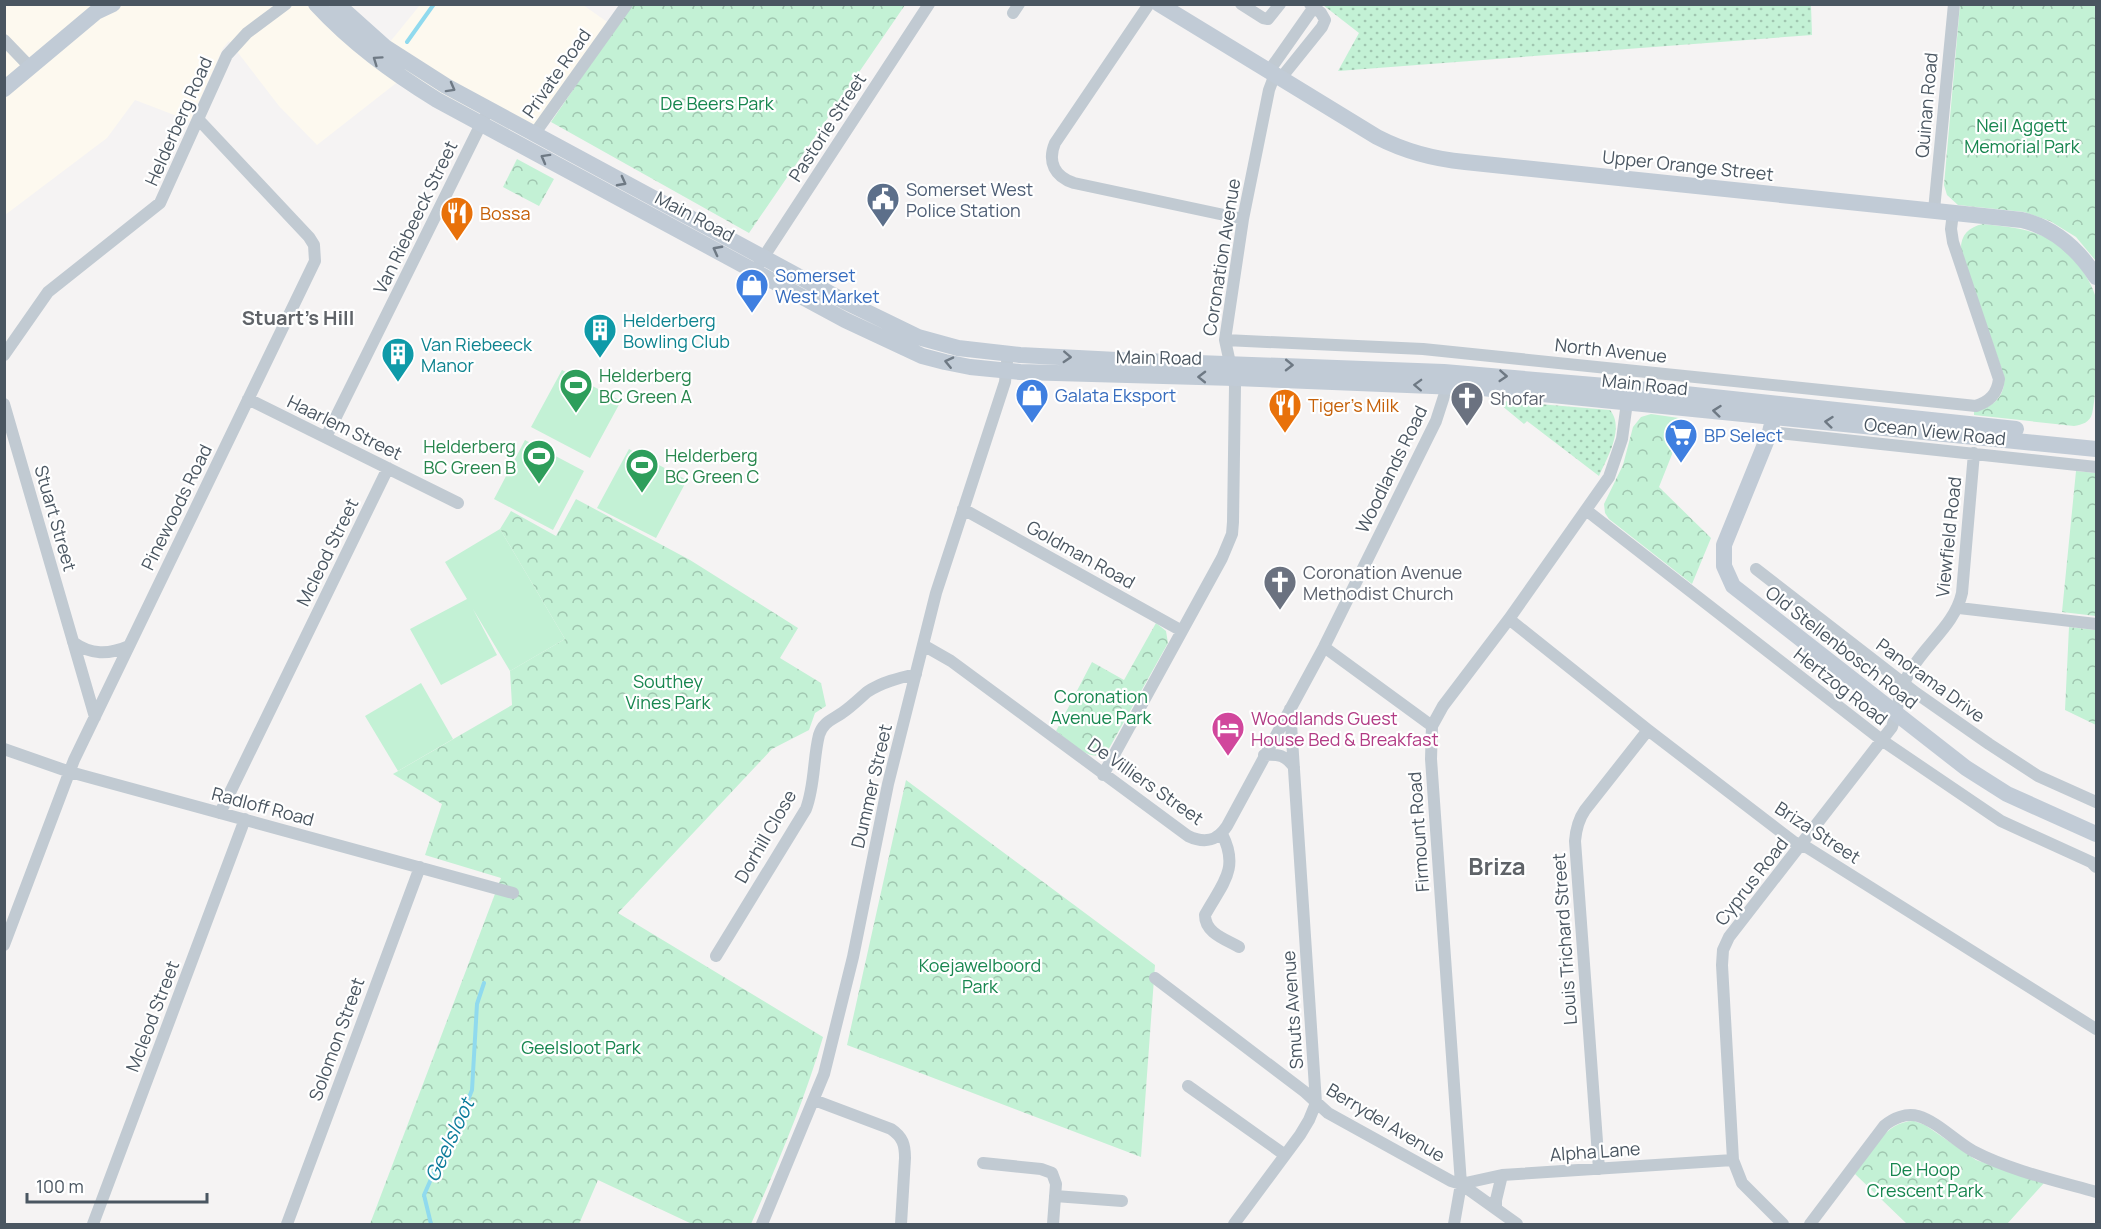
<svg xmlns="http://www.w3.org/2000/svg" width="2101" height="1229" viewBox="0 0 2101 1229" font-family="Manrope,sans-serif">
  <defs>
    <pattern id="grass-dots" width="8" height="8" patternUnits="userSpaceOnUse" patternTransform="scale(1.5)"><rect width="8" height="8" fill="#c3f1d5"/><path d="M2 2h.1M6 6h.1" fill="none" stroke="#a0c6b0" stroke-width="1.8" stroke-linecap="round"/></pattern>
    <pattern id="park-crowns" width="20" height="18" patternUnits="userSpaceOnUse" patternTransform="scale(1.5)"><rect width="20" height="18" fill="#c3f1d5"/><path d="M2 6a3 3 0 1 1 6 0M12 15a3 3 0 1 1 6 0" fill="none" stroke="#a0c6b0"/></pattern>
  </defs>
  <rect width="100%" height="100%" fill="#f5f3f3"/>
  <!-- commercial -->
  <path fill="#fdf9ef" d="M5,5H327L381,53L420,5H583L613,26L530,140L441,93L409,73L317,145L279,106L229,41L223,48L190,121L135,100L107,138L5,215Z"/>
  <!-- grass -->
  <path fill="url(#grass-dots)" d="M1323,5H1811L1812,35L1338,71L1359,33Z
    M1502,401L1610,410C1625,428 1607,458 1599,476L1527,421L1524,424L1501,405Z"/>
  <!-- park -->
  <path fill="url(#park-crowns)" d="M631,5H905L749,233L551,122Z
    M1960,5H2096V261L2076,237L2050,221L2024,212L1958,205L1947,195L1944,185Z
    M517,159L554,179L539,206L503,187Z
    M1983,224C2007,227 2032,228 2054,242C2072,255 2088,274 2095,295C2100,310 2097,398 2092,414C2090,422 2082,425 2074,426L1974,415V411C1994,408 2006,395 2004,376L1961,251C1960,236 1968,227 1983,224Z
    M1651,414L1686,419L1659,487L1711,538L1692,584L1609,519L1605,513L1604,504L1623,465L1633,427L1641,417Z
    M2076,471L2096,473V616L2062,612Z
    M576,499L690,560L798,628L780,658L821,683L826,706L815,713L809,730L772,749L618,913L823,1037C804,1102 778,1163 751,1224H692L598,1180L579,1224H370L501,878L425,855L442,804L393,774L512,705L510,671L565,639L500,529L511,511L556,536Z
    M1156,623L1166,631L1168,643L1107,752C1091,765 1070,741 1056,731L1092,662L1124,680Z
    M2069,627L2096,630V725L2065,710Z
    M906,780L1155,965L1141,1157L847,1045Z
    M1914,1121L1925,1125L1976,1160L2044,1183L2007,1224H1907L1855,1174C1870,1153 1885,1121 1914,1121Z"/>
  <!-- pitch -->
  <path fill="#c3f1d5" d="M562,370L621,401L590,458L531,427Z
    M525,440L584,471L553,530L494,499Z
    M629,449L687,480L656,538L597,508Z
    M500,529L565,639L510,671L473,609L497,655L441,685L410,629L467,599L445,562Z
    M421,683L453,739L398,771L365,716Z"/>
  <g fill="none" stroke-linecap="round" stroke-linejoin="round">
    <!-- stream -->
    <path stroke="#90daee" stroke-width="4" d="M407,42L434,4
      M431,1224L424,1195L442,1154L454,1135L472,1090L477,1004L484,983"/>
    <!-- street -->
    <path stroke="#c1cad2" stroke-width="12" d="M1149,4L1055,143C1047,162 1055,177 1074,183L1243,219
      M1241,4L1263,18L1268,19L1280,4
      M1013,13L1019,4
      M4,40L30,67
      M1269,71L1314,7
      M1281,78L1322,27L1325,20L1321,13L1310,4
      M535,133L627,4
      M1934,210L1954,4
      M759,264L929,4
      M1225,340L1423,349L1976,406C1990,401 1997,394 1999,379L1953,242L1951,229L1953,213
      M4,355L48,292L160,203L227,55L247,33L286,4
      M248,399L458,503
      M4,404L95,717
      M1770,432L2096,467
      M326,437L484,118
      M963,509L1182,631
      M1586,510L1883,741L2001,821L2091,862L2096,867
      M1756,569L1916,693L1989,744L2038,776L2096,802
      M1959,608L2096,624
      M1509,619L1648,730L1794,842L1808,848L2096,1029
      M73,642C91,655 108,655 129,646
      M923,645L951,661L1188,836C1205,844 1217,841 1227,826L1324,647L1436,421L1447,387
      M1324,647L1432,726
      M4,749L70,772L513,893
      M1264,755C1279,754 1285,755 1294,767
      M1103,775L1222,558L1232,534L1233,522L1235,386L1225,340L1243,219L1269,90L1275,74
      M220,813L388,468
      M1222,834C1240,869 1222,884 1205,915C1205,933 1225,939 1239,947
      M4,945L74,760L315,261L314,245L309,237L198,119
      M716,956L806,809C815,785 813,759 819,735C823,722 832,720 842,713C851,707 859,699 867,692C882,682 899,678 916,674
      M1155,978L1305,1092L1328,1113L1451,1181L1461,1184L1517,1224
      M1188,1086L1285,1155
      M814,1100L891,1129C903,1137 905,1145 905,1158L901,1224
      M983,1163L1041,1169L1052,1173L1056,1184L1053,1224
      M1599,1169L1575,841C1576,829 1578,820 1585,810L1648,730
      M1461,1184L1502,1175L1733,1160
      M1055,1196L1122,1201
      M1496,1209V1200L1502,1175
      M93,1224L245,819
      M287,1224L420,867
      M762,1224L824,1074L853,957L888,784L936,593L1005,382L1007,362
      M1234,1224L1300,1135L1309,1120L1316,1103L1290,709
      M1454,1224L1461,1184L1431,759L1432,726L1443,706L1509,619L1609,477L1622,439L1628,395
      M1783,1224L1742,1183L1733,1160L1722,965L1723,950L1729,937L1892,727C1898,708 1900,687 1911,670C1927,643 1955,624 1962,593L1974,453
      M1810,1224L1884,1126C1893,1118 1906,1113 1918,1116C1938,1122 1955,1141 1973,1151C2009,1170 2057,1181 2096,1192"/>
    <!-- secondary -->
    <path stroke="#c1cbd6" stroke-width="16" d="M316,4C352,43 392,72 437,100L845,320L922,356L945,362L970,367L1020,372L1235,378L1482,388L2096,449
      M337,4L385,47L446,86L844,301L918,337L958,348L1020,355L1117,360L1444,372L1629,388L2016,429
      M1159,4L1377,137C1406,152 1433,159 1465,162L2022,220C2055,228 2078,249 2096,277
      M4,89L96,12L113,4
      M1776,408L1770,432L1724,545V566L1733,586L1966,768L2007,794L2096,834"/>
  </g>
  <!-- one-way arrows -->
  <defs><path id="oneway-chevron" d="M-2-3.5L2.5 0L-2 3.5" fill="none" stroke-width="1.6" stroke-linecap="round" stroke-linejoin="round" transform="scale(1.5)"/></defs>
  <g stroke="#6e7984">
    <use href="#oneway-chevron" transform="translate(377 60) rotate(-145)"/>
    <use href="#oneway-chevron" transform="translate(451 88) rotate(29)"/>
    <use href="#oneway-chevron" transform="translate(545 158) rotate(-151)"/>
    <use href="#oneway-chevron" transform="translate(622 182) rotate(28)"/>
    <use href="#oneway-chevron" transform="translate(717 250) rotate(-152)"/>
    <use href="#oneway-chevron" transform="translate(1067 357) rotate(3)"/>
    <use href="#oneway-chevron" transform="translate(949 362) rotate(-167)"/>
    <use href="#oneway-chevron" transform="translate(1289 365) rotate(1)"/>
    <use href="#oneway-chevron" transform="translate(1503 376) rotate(4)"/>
    <use href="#oneway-chevron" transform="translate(1202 377) rotate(-179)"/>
    <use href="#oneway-chevron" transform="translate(1418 385) rotate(-178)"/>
    <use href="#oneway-chevron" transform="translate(1717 411) rotate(-174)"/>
    <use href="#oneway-chevron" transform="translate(1829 422) rotate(-174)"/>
  </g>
  <!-- icons -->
  <defs>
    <g id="civic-pin" transform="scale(1.725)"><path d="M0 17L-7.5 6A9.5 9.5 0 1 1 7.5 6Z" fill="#5c6f8a" stroke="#fff"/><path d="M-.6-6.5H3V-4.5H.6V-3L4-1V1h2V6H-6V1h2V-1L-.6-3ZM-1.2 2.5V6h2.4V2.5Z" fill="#fff"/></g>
    <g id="restaurant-pin" transform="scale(1.725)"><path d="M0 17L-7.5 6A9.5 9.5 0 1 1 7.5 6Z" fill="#e8710a" stroke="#fff"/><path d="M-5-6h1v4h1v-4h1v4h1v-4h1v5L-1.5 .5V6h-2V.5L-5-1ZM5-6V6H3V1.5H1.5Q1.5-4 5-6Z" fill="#fff"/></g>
    <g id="shop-pin" transform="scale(1.725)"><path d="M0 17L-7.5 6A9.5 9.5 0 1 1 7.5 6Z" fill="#3f7fe0" stroke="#fff"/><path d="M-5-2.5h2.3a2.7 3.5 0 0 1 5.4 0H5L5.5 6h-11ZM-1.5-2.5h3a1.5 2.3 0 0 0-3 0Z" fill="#fff"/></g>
    <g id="building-pin" transform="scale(1.725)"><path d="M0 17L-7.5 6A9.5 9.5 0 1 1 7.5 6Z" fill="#0f9aa8" stroke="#fff"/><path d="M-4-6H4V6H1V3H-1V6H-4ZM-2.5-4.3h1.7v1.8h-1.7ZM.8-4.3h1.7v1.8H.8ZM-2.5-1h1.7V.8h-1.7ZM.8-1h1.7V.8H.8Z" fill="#fff"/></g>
    <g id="stadium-pin" transform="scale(1.725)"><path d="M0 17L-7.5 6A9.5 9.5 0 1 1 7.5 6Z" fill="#2e9e5b" stroke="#fff"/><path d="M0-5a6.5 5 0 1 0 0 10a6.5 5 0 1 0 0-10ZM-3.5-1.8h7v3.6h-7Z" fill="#fff"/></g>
    <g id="church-pin" transform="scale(1.725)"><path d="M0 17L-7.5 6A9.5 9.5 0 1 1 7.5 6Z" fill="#6b7280" stroke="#fff"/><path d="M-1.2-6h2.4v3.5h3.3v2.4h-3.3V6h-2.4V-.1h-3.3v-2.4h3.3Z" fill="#fff"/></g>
    <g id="supermarket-pin" transform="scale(1.725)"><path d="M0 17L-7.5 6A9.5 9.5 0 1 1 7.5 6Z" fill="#3f7fe0" stroke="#fff"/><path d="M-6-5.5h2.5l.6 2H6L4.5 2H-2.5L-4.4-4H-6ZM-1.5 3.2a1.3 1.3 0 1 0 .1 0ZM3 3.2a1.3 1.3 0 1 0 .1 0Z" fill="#fff"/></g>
    <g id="hotel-pin" transform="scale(1.725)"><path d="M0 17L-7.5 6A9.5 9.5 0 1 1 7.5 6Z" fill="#d1479c" stroke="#fff"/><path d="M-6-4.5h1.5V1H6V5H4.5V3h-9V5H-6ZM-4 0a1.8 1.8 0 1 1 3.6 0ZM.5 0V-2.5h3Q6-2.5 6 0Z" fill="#fff"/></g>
  </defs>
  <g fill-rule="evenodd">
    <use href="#civic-pin" x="883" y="199"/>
    <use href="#restaurant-pin" x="457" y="213"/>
    <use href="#shop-pin" x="752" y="285"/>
    <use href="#building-pin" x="600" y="330"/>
    <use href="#building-pin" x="398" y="354"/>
    <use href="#stadium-pin" x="576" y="385"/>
    <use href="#shop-pin" x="1032" y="395"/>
    <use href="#church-pin" x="1467" y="398"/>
    <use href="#restaurant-pin" x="1285" y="405"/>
    <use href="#supermarket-pin" x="1681" y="435"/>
    <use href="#stadium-pin" x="539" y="456"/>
    <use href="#stadium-pin" x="642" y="465"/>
    <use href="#church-pin" x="1280" y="582"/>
    <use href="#hotel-pin" x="1228" y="728"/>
  </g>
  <g text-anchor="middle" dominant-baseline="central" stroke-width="4.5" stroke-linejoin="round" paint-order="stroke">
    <!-- street labels -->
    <g font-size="18" fill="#4a5661" stroke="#fff">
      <text transform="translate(556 73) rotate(-55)">Private Road</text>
      <text transform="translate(1926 105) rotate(-85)">Quinan Road</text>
      <text transform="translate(178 121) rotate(-66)">Helderberg Road</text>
      <text transform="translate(827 127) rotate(-57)">Pastorie Street</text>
      <text transform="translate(1688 165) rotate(6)">Upper Orange Street</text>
      <text transform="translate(695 216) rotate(28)">Main Road</text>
      <text transform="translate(415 217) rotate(-64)">Van Riebeeck Street</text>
      <text transform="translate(1221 257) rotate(-81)">Coronation Avenue</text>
      <text transform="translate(1611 350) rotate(6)">North Avenue</text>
      <text transform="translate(1159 357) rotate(1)">Main Road</text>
      <text transform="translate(1645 384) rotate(6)">Main Road</text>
      <text transform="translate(345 427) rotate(26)">Haarlem Street</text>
      <text transform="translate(1935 431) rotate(6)">Ocean View Road</text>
      <text transform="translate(1391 469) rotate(-64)">Woodlands Road</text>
      <text transform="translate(176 507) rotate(-64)">Pinewoods Road</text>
      <text transform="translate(56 518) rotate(74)">Stuart Street</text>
      <text transform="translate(1948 537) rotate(-84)">Viewfield Road</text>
      <text transform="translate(327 552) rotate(-64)">Mcleod Street</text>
      <text transform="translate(1081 554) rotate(29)">Goldman Road</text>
      <text transform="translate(1842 647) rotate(38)">Old Stellenbosch Road</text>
      <text transform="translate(1931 680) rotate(36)">Panorama Drive</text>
      <text transform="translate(1841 686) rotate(38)">Hertzog Road</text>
      <text transform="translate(1146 781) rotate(35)">De Villiers Street</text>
      <text transform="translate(871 786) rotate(-77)">Dummer Street</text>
      <text transform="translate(263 806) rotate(15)">Radloff Road</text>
      <text transform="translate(1418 832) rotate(-94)">Firmount Road</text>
      <text transform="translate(1818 832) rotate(33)">Briza Street</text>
      <text transform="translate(765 836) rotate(-60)">Dorhill Close</text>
      <text transform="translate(1751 881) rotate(-52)">Cyprus Road</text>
      <text transform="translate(1564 939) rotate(-94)">Louis Trichard Street</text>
      <text transform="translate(1292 1010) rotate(-94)">Smuts Avenue</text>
      <text transform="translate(152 1016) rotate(-69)">Mcleod Street</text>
      <text transform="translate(336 1039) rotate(-70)">Solomon Street</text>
      <text transform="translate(1386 1122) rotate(31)">Berrydel Avenue</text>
      <text transform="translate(1595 1151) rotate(-4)">Alpha Lane</text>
    </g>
    <!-- park labels -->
    <g font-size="18" fill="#17864f" stroke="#fff">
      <text x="717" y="103">De Beers Park</text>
      <text x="2022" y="125">Neil Aggett<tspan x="2022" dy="21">Memorial Park</tspan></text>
      <text x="668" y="681">Southey<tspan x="668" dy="21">Vines Park</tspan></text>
      <text x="1101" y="696">Coronation<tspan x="1101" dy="21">Avenue Park</tspan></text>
      <text x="980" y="965">Koejawelboord<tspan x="980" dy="21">Park</tspan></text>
      <text x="581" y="1047">Geelsloot Park</text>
      <text x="1925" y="1169">De Hoop<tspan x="1925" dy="21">Crescent Park</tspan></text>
    </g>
    <!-- service labels -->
    <g font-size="18" fill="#4e5e75" stroke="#fff" text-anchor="start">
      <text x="906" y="189">Somerset West<tspan x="906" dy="21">Police Station</tspan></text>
    </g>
    <!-- food labels -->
    <g font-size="18" fill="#c56008" stroke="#fff" text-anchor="start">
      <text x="480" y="213">Bossa</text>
      <text x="1308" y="405">Tiger's Milk</text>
    </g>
    <!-- shop labels -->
    <g font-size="18" fill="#366cbe" stroke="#fff" text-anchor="start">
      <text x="775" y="275">Somerset<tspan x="775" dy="21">West Market</tspan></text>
      <text x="1055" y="395">Galata Eksport</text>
      <text x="1704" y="435">BP Select</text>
    </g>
    <!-- culture labels -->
    <g font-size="18" fill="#0d838f" stroke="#fff" text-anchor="start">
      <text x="623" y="320">Helderberg<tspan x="623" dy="21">Bowling Club</tspan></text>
      <text x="421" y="344">Van Riebeeck<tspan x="421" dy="21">Manor</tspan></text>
    </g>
    <!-- leisure labels -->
    <g font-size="18" fill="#27864d" stroke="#fff" text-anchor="start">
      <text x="599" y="375">Helderberg<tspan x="599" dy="21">BC Green A</tspan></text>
      <text x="516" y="446" text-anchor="end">Helderberg<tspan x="516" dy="21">BC Green B</tspan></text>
      <text x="665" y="455">Helderberg<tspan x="665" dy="21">BC Green C</tspan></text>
    </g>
    <!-- worship labels -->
    <g font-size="18" fill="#5b616d" stroke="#fff" text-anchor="start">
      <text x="1490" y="398">Shofar</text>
      <text x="1303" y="572">Coronation Avenue<tspan x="1303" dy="21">Methodist Church</tspan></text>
    </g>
    <!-- hotel labels -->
    <g font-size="18" fill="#b23c85" stroke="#fff" text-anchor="start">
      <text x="1251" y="718">Woodlands Guest<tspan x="1251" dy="21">House Bed &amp; Breakfast</tspan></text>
    </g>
    <!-- neighbourhood labels -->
    <g font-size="20" font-weight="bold" fill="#5f6368" stroke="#fff">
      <text x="298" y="317">Stuart's Hill</text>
    </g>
    <!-- water labels -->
    <g font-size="20" font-style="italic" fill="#0c7c9b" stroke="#fff">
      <text transform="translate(449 1140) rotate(-65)">Geelsloot</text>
    </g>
    <!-- district labels -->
    <g font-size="24" font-weight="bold" fill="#5f6368" stroke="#fff">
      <text x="1497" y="865">Briza</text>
    </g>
  </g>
  <!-- border -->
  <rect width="2101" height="1229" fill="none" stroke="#4a5661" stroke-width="12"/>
  <!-- scale -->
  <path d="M27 1193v9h180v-9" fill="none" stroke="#4a5661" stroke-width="3"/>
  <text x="36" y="1193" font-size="18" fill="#4a5661" stroke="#ffffff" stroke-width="4.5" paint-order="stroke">100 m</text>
</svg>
